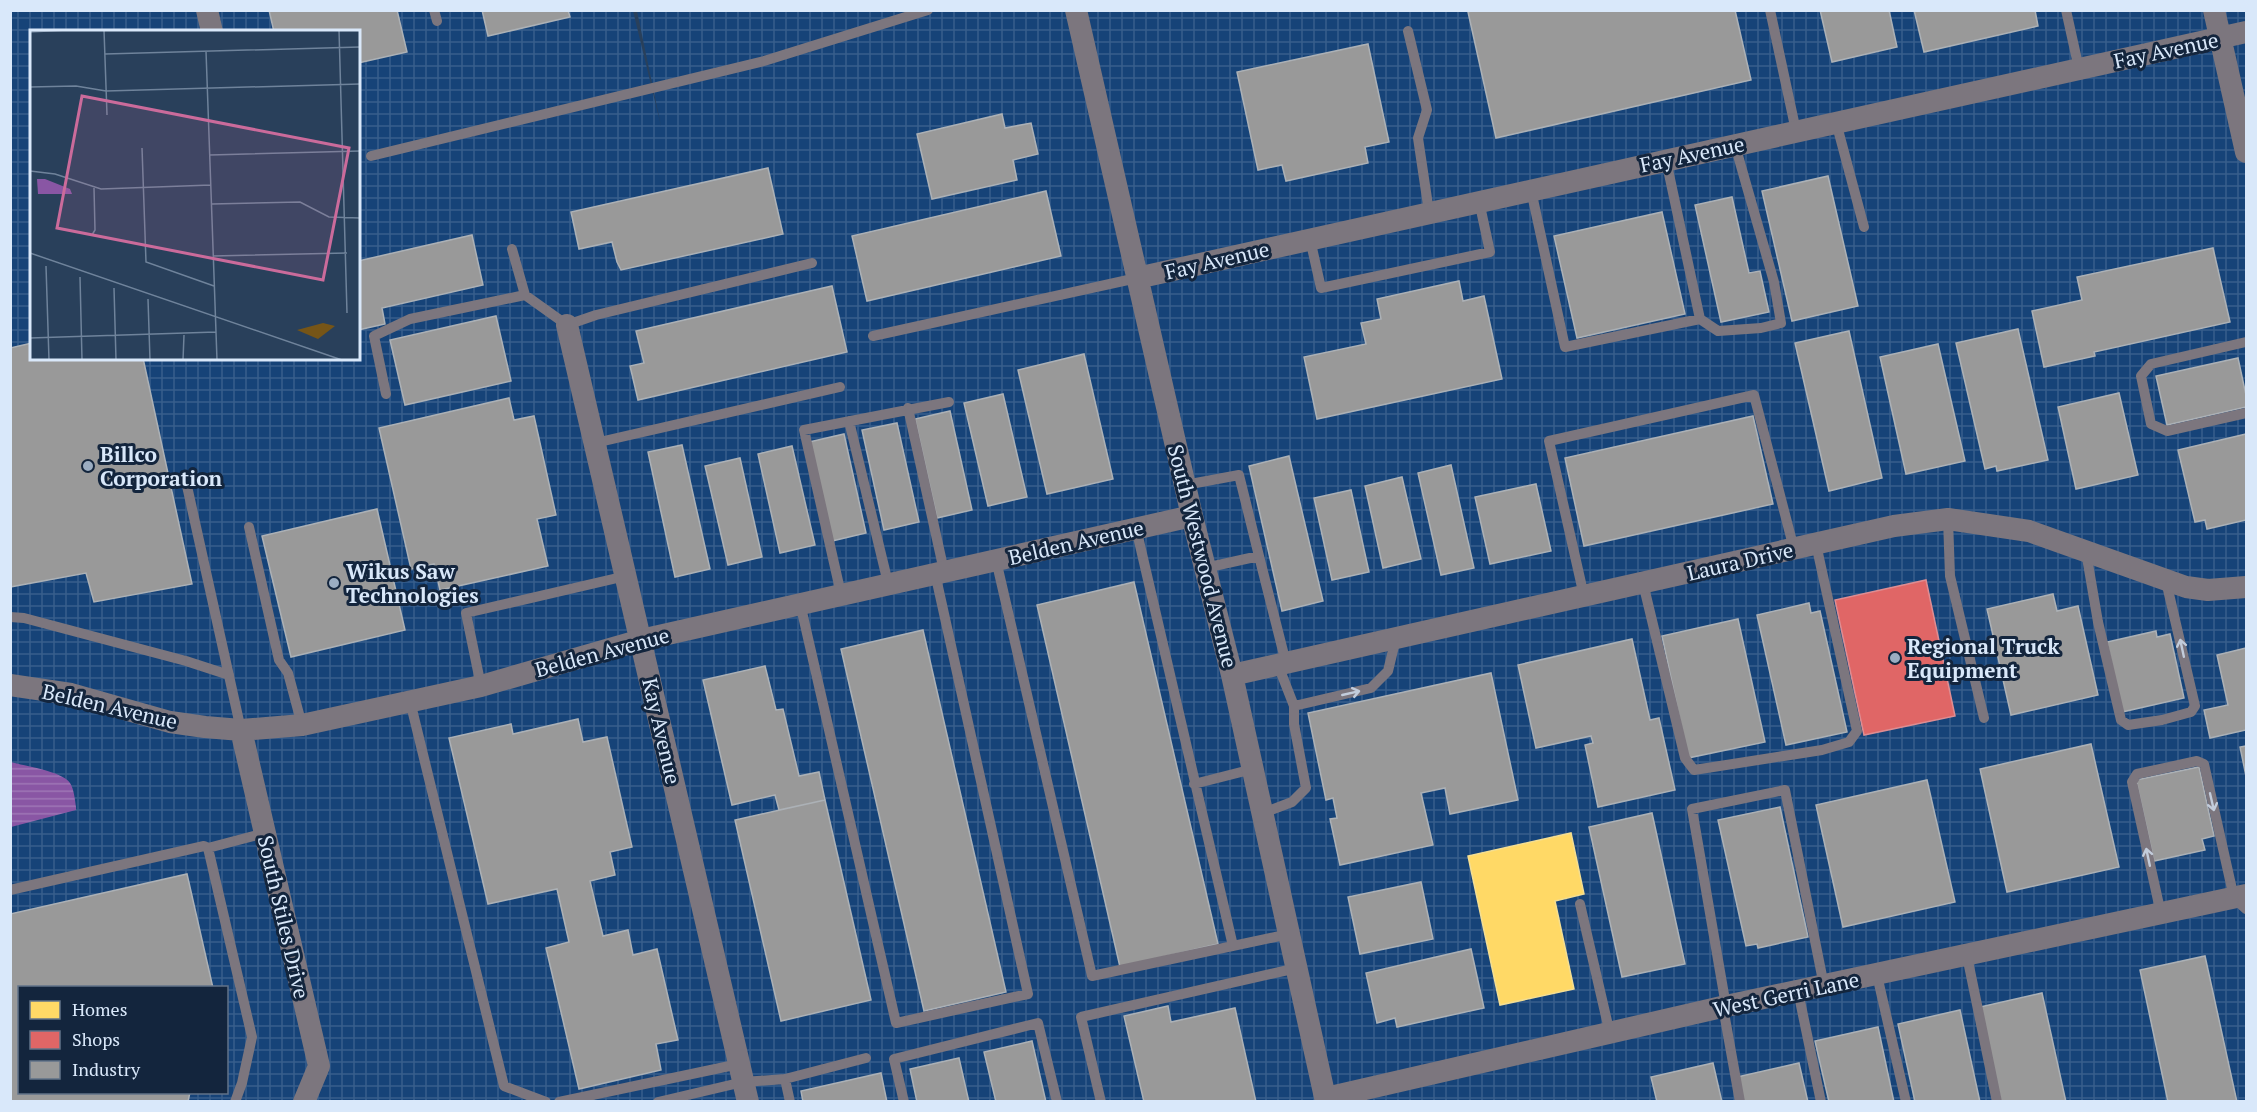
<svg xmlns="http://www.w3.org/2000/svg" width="2257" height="1112" viewBox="0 0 2257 1112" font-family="'PT Serif',serif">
  <defs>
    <pattern id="industrial-grid" width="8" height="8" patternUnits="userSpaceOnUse" patternTransform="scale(1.5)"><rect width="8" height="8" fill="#164378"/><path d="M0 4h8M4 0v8" fill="none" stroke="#375e8c"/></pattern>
    <pattern id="water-rules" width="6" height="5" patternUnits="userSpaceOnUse" patternTransform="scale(1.5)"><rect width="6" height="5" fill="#8956a4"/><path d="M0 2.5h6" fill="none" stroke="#9e76b6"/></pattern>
  </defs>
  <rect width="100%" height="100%" fill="#29405b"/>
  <!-- industrial -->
  <path fill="url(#industrial-grid)" fill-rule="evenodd" d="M10,11H633L661,126L637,11H2246V1101H11ZM32,32H358V358H32ZM20,988H226V1092H20Z"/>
  <!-- water -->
  <path fill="url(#water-rules)" d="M11,762C24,766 62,771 70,783C74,789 75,800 76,807V810L11,827Z"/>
  <!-- homes -->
  <path fill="#ffd966" stroke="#f4de92" stroke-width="1.5" d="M1571,833L1584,894L1555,901L1574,989L1500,1005L1468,856Z"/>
  <!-- shops -->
  <path fill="#e06666" stroke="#de8d92" stroke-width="1.5" d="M1926,580L1955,716L1864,735L1835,600Z"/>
  <!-- industry -->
  <path fill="#999" stroke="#acb1b6" stroke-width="1.5" d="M269,10H397L407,52L358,63V32H274Z
    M482,10H568L570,17L488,36Z
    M1474,10H1735L1751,80L1496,138L1468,12Z
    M1820,10H1889L1897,47L1832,62Z
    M1914,10H2035L2038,26L1924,52Z
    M1368,44L1389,142L1365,147L1368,163L1286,181L1282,165L1258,170L1237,72Z
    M1002,114L1005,128L1031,123L1038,154L1013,160L1017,180L932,199L917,134Z
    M768,168L783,234L621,270L617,262L612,242L579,249L571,212Z
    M1828,176L1858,306L1792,321L1762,191Z
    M1046,191L1061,256L867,301L852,236Z
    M1732,197L1749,273L1760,271L1769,312L1721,322L1695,205Z
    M1662,212L1685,314L1577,338L1554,236Z
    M472,235L483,285L382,308L385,324L358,330V261Z
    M2213,248L2230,322L2094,352L2095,356L2044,367L2032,311L2082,300L2077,277Z
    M1459,281L1463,301L1484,296L1502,379L1317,419L1304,357L1366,344L1361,323L1381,319L1377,299Z
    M832,286L847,352L638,400L630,366L644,363L636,331Z
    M496,316L511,381L405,405L390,340Z
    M2018,329L2048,460L1997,471L1996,466L1985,469L1956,343Z
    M1849,331L1882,478L1829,491L1795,343Z
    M32,343V358H143L192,584L94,602L86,573L10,587V348Z
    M1938,344L1965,461L1906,474L1880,357Z
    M1084,354L1113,479L1047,494L1018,370Z
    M2238,358L2246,395V407L2167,425L2156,376Z
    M2119,393L2138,475L2076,489L2058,407Z
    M1003,394L1027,497L988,506L964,403Z
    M509,398L514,420L534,416L556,515L537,519L548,566L440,590L434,564L411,569L379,428Z
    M950,411L972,510L937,518L915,419Z
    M1753,416L1773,504L1584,546L1565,458Z
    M897,423L919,522L884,530L862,430Z
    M844,434L866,533L832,541L809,442Z
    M2246,434V520L2207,529L2205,520L2195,522L2178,450Z
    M682,445L710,569L675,577L648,452Z
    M792,446L815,545L780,553L758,454Z
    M1289,456L1323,601L1282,611L1249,466Z
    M740,458L762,557L728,565L705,466Z
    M1451,465L1474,568L1441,575L1418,473Z
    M1402,477L1421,559L1383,568L1365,486Z
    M1536,484L1551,551L1490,564L1475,497Z
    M1351,490L1369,572L1332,580L1314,498Z
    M377,509L405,630L291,657L262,536Z
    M1134,582L1218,944L1120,967L1037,605Z
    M2053,594L2057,611L2078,606L2098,695L2011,715L1987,609Z
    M1809,603L1811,613L1820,611L1847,732L1786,745L1757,615Z
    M1738,619L1765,742L1688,758L1662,636Z
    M923,630L1006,992L924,1011L841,649Z
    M2156,631L2157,637L2170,634L2184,698L2122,712L2107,642Z
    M1632,639L1650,720L1659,718L1675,790L1598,807L1585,745L1593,743L1591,736L1536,748L1518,665Z
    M2246,648V730L2210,738L2204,710L2228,705L2217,655Z
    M765,666L776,710L783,709L799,776L819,772L825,800L779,810L775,795L732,805L703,680Z
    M1491,673L1518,800L1450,814L1445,788L1421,793L1433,845L1340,865L1330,819L1337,818L1333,798L1326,800L1308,713Z
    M578,719L583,742L607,737L632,847L610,852L615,875L590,881L603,936L628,930L633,955L657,949L678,1040L656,1044L661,1070L579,1089L546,948L569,942L557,889L488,904L449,738L511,724L513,734Z
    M2091,744L2119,867L2007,892L1980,769Z
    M2246,746V776L2240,747Z
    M2199,767L2214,836L2202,839L2205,850L2154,861L2136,780Z
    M1927,780L1955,902L1843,927L1816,805Z
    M825,800L871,1000L781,1021L735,820Z
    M1780,807L1808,937L1758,948L1757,944L1746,946L1718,820Z
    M1652,813L1685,964L1622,977L1589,827Z
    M187,874L213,988H20V1092H190L188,1102H10V914Z
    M1421,882L1433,939L1360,954L1348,897Z
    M1471,949L1484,1008L1397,1027L1395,1018L1377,1023L1366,973Z
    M2205,956L2237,1102H2168L2140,970Z
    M2042,993L2066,1102H2001L1980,1007Z
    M1168,1006L1171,1022L1235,1008L1256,1102H1144L1124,1016Z
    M1960,1010L1980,1102H1915L1898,1024Z
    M1878,1027L1894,1102H1829L1815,1041Z
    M1032,1041L1046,1102H996L984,1052Z
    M959,1058L969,1102H917L910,1069Z
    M1713,1063L1722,1102H1657L1651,1077Z
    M1799,1063L1808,1102H1743L1737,1077Z
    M881,1073L887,1102H803L801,1091Z"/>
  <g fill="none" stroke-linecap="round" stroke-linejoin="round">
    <!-- service -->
    <path stroke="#7c767e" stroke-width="10" d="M434,10L437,21
      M1770,10L1796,131
      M2066,10L2079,69
      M1408,31L1427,110L1418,138L1429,212
      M1836,122L1864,227
      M371,156L764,61L928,10
      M1531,190L1565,347L1700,319L1666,160
      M1310,239L1321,288L1490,252L1479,201
      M512,249L525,295L567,325L596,315L812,263
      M1700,319L1718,331L1761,328L1781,323L1774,282L1735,145
      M873,336L1137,278
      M2246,342L2151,364L2141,376L2151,424L2167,431L2246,413
      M386,394L374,336L410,319L525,295
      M908,408L944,571
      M849,421L888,583
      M595,443L840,387
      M1185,485L1239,475L1259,556L1205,568
      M187,486L241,730
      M1948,519L1950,576L1984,718
      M249,527L279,660L288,673L302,725
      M1136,528L1233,946
      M2086,552L2098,622L2121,720L2128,725L2162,720L2191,712L2195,706L2166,581
      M1259,556L1286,663
      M996,560L1092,976L1289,934
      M1643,583L1685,758L1694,770L1822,750L1849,742L1857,731L1816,544
      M841,594L804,430L949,402
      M1584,596L1549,441L1754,395L1794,549
      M800,603L896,1023L1028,994L935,573
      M10,617L24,618L186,661L229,675
      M481,686L466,613L626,576
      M410,701L504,1086L546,1102
      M1294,706L1371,688L1388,671L1396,638
      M1194,784L1253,769
      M1263,813L1292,802L1306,788L1294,724V706L1278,665
      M208,848L265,833
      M10,890L204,846L208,848L252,1037L242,1083L235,1102
      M1580,904L1610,1034
      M2161,914L2132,782L2137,774L2197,761L2204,764L2234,898L2246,909
      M1967,956L1997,1102
      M1877,975L1906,1102
      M1798,991L1821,1102
      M1726,1006L1692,809L1785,790L1824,986
      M1723,1007L1740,1102
      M785,1079L790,1102
      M559,1102L739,1064
      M658,1102L743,1082L785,1079L866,1058
      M904,1102L894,1059L1038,1023L1057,1102
      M1101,1102L1081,1017L1297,968"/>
    <!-- minor -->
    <path stroke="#7c767e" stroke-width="22" d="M207,10L212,32
      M1076,10L1192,516L1232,675L1326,1102
      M2214,10L2246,152
      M1137,278L2246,32
      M567,325L748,1102
      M1232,675L1894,526L1948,519L2029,531L2186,587L2208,590L2246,587
      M10,685L71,694L170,722L205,727L241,730L302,725L481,686L641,640L1192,516
      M241,730L319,1066L304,1102
      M1326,1098L1726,1006L2246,895"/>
  </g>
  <!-- one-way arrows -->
  <defs><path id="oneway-shaft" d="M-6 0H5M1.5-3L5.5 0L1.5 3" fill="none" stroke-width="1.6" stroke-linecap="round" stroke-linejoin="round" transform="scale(1.5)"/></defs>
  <g stroke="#c2ccdb">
    <use href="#oneway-shaft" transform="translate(2182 648) rotate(-102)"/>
    <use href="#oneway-shaft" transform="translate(1351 693) rotate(-13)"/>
    <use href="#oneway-shaft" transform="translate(2212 802) rotate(77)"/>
    <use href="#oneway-shaft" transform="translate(2148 857) rotate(-102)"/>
  </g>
  <!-- markers -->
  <g fill="#9badc2" stroke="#13253d" stroke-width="2">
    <circle cx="88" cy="466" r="6"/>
    <circle cx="334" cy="583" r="6"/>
    <circle cx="1895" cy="658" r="6"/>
  </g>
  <g text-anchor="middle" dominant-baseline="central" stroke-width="6" stroke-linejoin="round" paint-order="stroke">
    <!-- street labels -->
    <g font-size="21" fill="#d9e8fa" stroke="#13253d">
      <text transform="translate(2166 50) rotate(-12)">Fay Avenue</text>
      <text transform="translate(1692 154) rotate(-12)">Fay Avenue</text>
      <text transform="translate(1217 260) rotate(-13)">Fay Avenue</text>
      <text transform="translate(1076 542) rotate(-13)">Belden Avenue</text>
      <text transform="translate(1203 556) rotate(76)">South Westwood Avenue</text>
      <text transform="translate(1740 561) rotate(-13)">Laura Drive</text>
      <text transform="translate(602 652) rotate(-15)">Belden Avenue</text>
      <text transform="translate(110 706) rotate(13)">Belden Avenue</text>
      <text transform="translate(662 731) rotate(77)">Kay Avenue</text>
      <text transform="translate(284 917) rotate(77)">South Stiles Drive</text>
      <text transform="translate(1786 994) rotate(-12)">West Gerri Lane</text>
    </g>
    <!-- poi labels -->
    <g font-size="21" font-weight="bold" fill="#d9e8fa" stroke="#13253d" text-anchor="start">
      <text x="100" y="454">Billco<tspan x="100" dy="24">Corporation</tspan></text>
      <text x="346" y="571">Wikus Saw<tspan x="346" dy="24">Technologies</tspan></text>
      <text x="1907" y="646">Regional Truck<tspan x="1907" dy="24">Equipment</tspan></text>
    </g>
  </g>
  <!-- overview -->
  <g transform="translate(30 30)">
    <rect width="330" height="330" fill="#29405b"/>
    <path d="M293,293L305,296L288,309L267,300Z" fill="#765517"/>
    <path d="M15,149L40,159L42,164H8L7,149Z" fill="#8956a4"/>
    <path fill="none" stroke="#6f839b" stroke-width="1.5" d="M74,0L77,85M309,0L317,283M0,2L37,0M176,21L187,330M75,24L330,17M0,57L46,56L76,61L330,54M112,118L116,232L184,256M180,125L330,121M0,141L25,144L71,159L181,155M182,174L270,172L299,187L330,188M62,205L65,200L64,158M0,223L312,330M183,226L317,223M16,236L19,330M50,247L52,330M84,258L86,330M118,269L120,330M0,308L186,302M153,330L154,305"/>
    <path fill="#cb6b9b" fill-opacity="0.15" stroke="#cb6b9b" stroke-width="3" d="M52,66L319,118L293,250L27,198Z"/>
    <rect width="330" height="330" fill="none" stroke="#d9e8fa" stroke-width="3"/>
  </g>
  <!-- border -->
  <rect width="2257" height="1112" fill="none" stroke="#d9e8fa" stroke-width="24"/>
  <!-- legend -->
  <rect x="18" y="986" width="210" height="108" fill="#13253d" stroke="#627389" stroke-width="1.5"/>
  <rect x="30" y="1001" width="30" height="18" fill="#ffd966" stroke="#627389" stroke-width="1.5"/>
  <text x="72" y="1016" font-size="18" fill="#d9e8fa">Homes</text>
  <rect x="30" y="1031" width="30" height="18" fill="#e06666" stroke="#627389" stroke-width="1.5"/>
  <text x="72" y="1046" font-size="18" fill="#d9e8fa">Shops</text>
  <rect x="30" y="1061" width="30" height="18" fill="#999999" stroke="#627389" stroke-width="1.5"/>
  <text x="72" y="1076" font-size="18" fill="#d9e8fa">Industry</text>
</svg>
